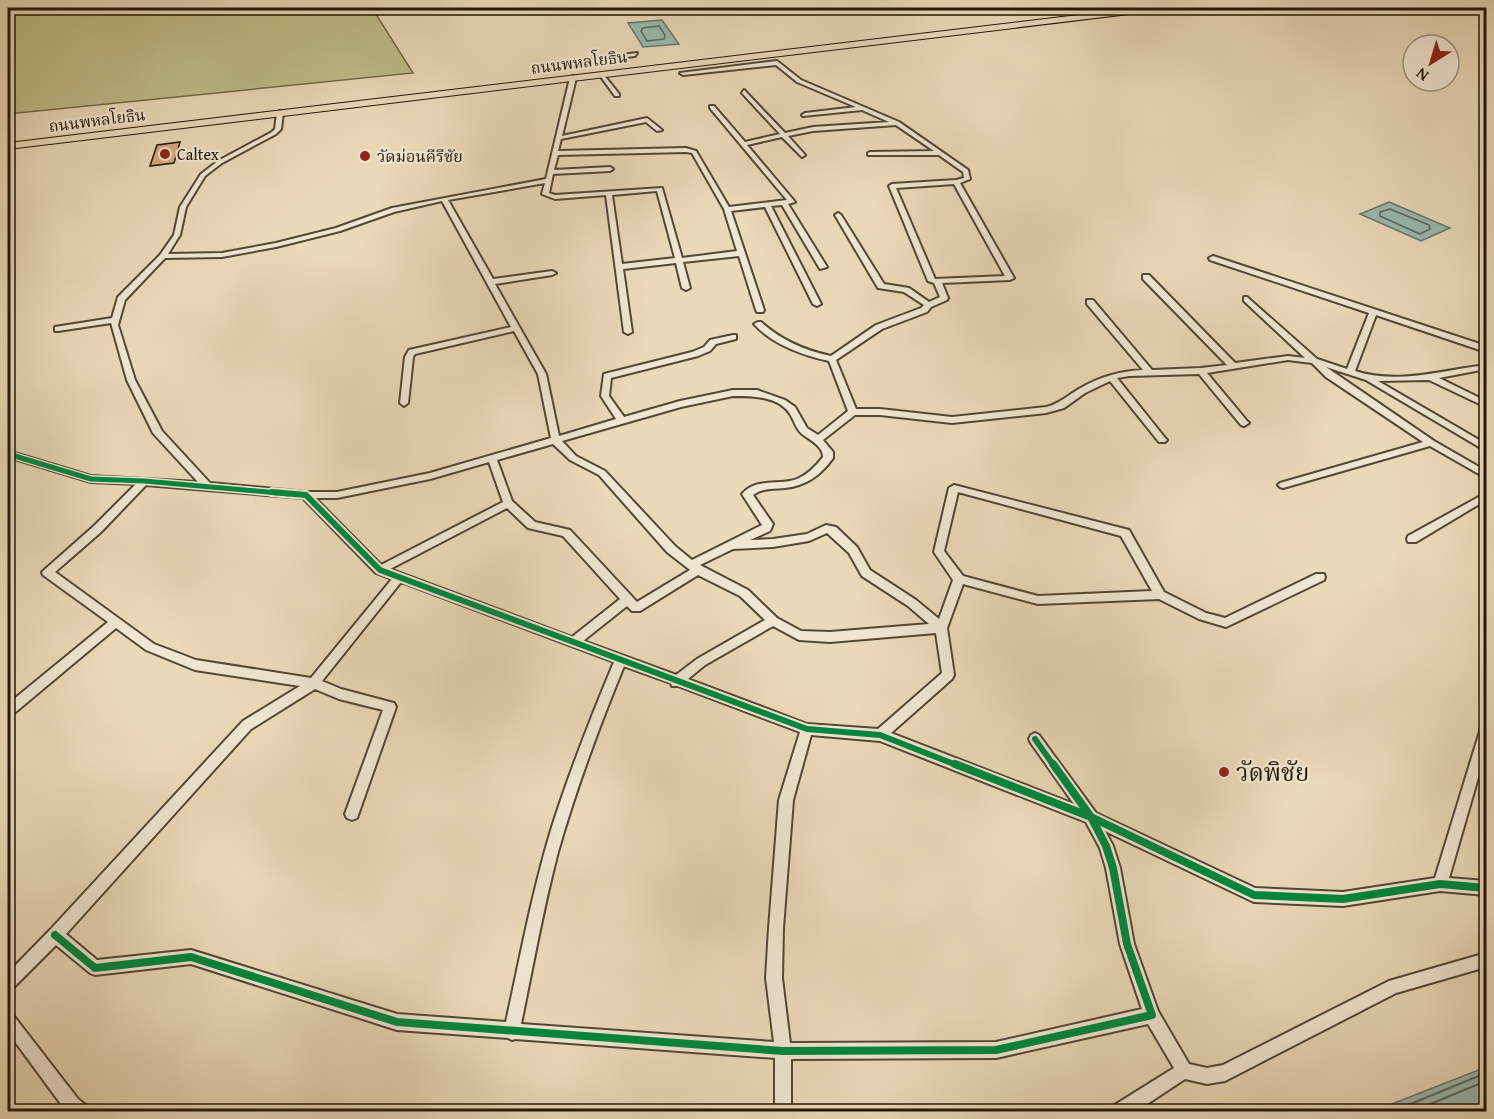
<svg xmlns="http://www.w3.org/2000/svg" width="1494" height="1119" viewBox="0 0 1494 1119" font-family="'Gentium Book Plus','Noto Serif Thai',serif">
  <rect width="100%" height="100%" fill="#ead9b8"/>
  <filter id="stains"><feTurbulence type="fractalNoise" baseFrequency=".00333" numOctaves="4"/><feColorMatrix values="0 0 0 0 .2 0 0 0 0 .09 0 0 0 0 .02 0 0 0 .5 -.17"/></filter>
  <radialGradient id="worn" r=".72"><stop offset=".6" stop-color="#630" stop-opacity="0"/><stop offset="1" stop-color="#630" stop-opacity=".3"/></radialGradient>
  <!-- green -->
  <path fill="#bfbc89" stroke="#70694a" stroke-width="1.5" d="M8,8H369L374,11L413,73L8,114Z"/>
  <!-- water -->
  <path fill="#98bab1" stroke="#68786e" stroke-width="1.5" d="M662,20L679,44L643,47L628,23Z
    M1389,202L1450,228L1421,241L1360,214Z
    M1486,1067V1111H1374Z"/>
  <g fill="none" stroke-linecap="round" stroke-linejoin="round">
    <!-- shore-far1 -->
    <path stroke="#5c685e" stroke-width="1.5" d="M659,26L665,35L664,39L647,41L641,31L643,28Z
      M1390,209L1429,225L1430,229L1420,234L1380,216V212Z"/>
    <!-- shore -->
    <path stroke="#5c685e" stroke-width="2" d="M1391,1112L1486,1073
      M1411,1112L1486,1081"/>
  </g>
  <!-- building -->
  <path fill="#dba982" stroke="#21160a" stroke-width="1.5" d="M180,142L174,163L150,166L157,145Z"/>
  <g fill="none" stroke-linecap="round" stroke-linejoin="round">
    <!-- street casing -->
    <g stroke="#534736" stroke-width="4">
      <path id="street" d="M637,53L635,56L537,68L534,66Z
        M777,61L801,80L899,122L968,170L970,179L960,183L1014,278L1010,280L942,283L948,298L947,300L931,307L927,312L882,329L836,360L856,409H880L952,417L1046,407C1059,404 1067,396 1079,389C1099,377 1120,371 1143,370L1087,304V300H1093L1152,370L1201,368L1227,365L1143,279V275H1149L1235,363L1288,356L1305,358L1244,301V297H1247L1317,359L1347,369L1369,313L1210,260L1209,258L1213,256L1486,346V351H1483L1376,315L1355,371C1398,385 1443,370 1486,365V369L1439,378L1486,401V407L1429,380L1378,381L1486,444V451L1366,380L1326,367L1434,441L1486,471V478L1430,446L1283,488L1280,487L1278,485L1280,483L1423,442L1326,377L1312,363L1288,360L1207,373L1247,421L1249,423L1244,426L1241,425L1199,374L1129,376L1117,378L1165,438L1167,440L1165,442H1159L1110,381L1085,393L1064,408L1046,413L952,423L880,415H855L823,440L833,452V458C821,475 806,486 785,488C773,489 763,488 753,495L773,524L770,531L750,540L773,539L807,534L826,525L836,527L857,547L870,570L916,600L939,619L953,580L934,552L949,488L954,485L1129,530L1164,592L1206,613L1225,618L1316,574H1324L1325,577L1324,580L1226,627L1199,619L1159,599L1038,604L963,584L947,628L954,675L952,679L891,733L1074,804L1031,743L1029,739L1031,735L1035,733L1039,735L1096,813L1255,888L1343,892L1435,878L1480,731L1482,727L1486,726V750L1449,878L1486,881V895L1440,891L1343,906L1254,902L1105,831L1113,846L1120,868L1134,944L1158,1011L1189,1064L1207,1068L1223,1065L1389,981L1486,953V967L1396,993L1225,1081L1207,1084L1185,1079L1135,1112H1111L1113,1106L1174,1068L1148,1024L996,1058L791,1059V1112H775V1058L515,1039L512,1040L508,1038L397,1030L191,964L95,975L90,973L56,945L13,988L8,990V973L50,930L243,721L300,686L195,670L146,650L116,628L12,715L8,716V704L108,622L43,575L42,572L94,526L136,484L91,482L8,457V451L91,476L198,482L153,433L127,380L111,323L58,331H55V327L112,318L118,297L160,255L174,235L180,207L201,174L218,161L272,132L275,129L277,113L280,111L283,113L281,129L276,134L222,163L205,176L186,207L180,235L168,254L222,253L276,243L336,228L392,208L546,179L570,78L573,76L576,78L562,136L647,118L662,130L657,131L646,122L561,139L558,151L686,148L696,151L729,207L787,200L710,108V106H714L745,142L780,134L742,93L744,90L785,133L813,127L889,122L862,110L803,116L802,115L805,113L856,107L797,82L776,65L683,75L680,73ZM896,125L934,151L870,152L868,153V155H939L963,172L964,178L956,180L892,184L889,186L928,281L934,283L940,297L929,302L909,288L884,284L841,215L838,213L835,215L878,288L904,292L924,305L921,308L876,325L831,356C804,350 781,340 761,322H758L754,324C773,345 802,355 829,361L848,411L818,435L807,428L795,407L785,400L757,390H733L680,401L624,417L609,396L611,378L698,356L710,351L716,344L736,339V335H733L710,340L704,347L692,352L604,374L601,396L616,419L559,436L546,374L495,284L552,275L556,273L552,271L493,279L448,200L545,183L542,194L555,199L606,195L624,332L628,334L632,332L623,269L676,263L682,288L686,290L690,288L683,262L739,256L756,310L757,312H763L764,310L731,211L765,207L813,304L817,306L821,304L771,206L782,205L820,269L827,267L788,204L795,202L747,145L782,137L802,157L805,155L788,136L813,131ZM686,152L692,153L724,209L737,251L682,258L662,188L555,195L549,193L553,174L610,171L613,169L610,167L554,170L558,155ZM954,184L1005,276L935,279L896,188ZM657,191L675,258L622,264L612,195ZM442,201L511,327L409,350L405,357L400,403L404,406L408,403L413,357L415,354L514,331L538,374L551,438L430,473L337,492H306L210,483L162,431L135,380L118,325L125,300L165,258L222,257L276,247L340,231L394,212ZM733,396C751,396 779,396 790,414C794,420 796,429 802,434C810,440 823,446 823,457C816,466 807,475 797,479C779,486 756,477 742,494L762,525L692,560L675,546L605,471L576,456L562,441L681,407ZM553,444L570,460L599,475L667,552L690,570L637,602L570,530L535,522L512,501L497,460ZM489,462L503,502L381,565L315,498H337L430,479ZM146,485L303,498L376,573L392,579L311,678L196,660L154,644L55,572L101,532ZM958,492L1121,536L1152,591L1038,596L963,576L944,551ZM507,508L528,528L563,536L620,599L572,637L390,569ZM827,533L849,553L862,576L908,606L929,624L830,632L801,631L777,618L748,590L700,565L733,549L773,547L809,541ZM698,575L740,596L765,620L697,659L676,675L583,641L627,606L632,611H640ZM401,582L614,662C591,717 569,773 551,830C532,893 520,958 506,1022L397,1014L191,950L97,960L66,934L251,729L315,689L339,699L383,710L345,814L347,818L352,820L357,818L396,707L394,703L390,702L341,689L322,681ZM773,626L799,640L830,642L936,633L942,673L878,729L807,724L688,679L705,665ZM624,666L671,683L672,686H678L800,732L779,800L769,928L766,978L774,1042L521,1024C533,966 543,909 558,852C576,789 599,727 624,666ZM811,735L880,741L1086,822L1100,848L1106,868L1120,944L1142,1009L996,1042L790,1043L782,978L783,928L793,800Z
        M599,74H603L619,94V96H615Z
        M1486,493V500L1416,542H1408L1407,539L1408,536Z
        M8,1012L13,1015L78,1099L87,1106L89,1112L66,1111L8,1032Z"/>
    </g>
    <!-- highway casing -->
    <g stroke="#21160a" stroke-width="2">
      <path id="highway" d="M1137,8H1158L1154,11L8,149V143Z"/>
    </g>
    <!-- street -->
    <use href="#street" fill="#f1e6d1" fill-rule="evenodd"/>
    <!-- highway -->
    <use href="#highway" fill="#ead9b8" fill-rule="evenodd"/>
    <!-- cycleway-far2 casing -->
    <g stroke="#f1e6d1" stroke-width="8">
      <path id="cycleway-far2" d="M8,454L91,479L144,481L289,494"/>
    </g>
    <!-- cycleway-far1 casing -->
    <g stroke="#f1e6d1" stroke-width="10">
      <path id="cycleway-far1" d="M272,492L306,495L380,570L807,729L880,735L959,766
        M1035,739L1054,766"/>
    </g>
    <!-- cycleway casing -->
    <g stroke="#f1e6d1" stroke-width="12">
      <path id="cycleway" d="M955,764L1091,817L1254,895L1343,899L1440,884L1486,888
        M55,935L95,968L191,957L397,1022L783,1051L996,1050L1152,1015L1127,944L1113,868L1106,846L1091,817L1053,764"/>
    </g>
    <!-- cycleway-far2 -->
    <use href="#cycleway-far2" stroke="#00873e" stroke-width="5"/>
    <!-- cycleway-far1 -->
    <use href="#cycleway-far1" stroke="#00873e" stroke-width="6"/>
    <!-- cycleway -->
    <use href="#cycleway" stroke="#00873e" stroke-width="8"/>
  </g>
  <!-- markers -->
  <g fill="#8f2418" stroke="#f1e6d1" stroke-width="2">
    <circle cx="165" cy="154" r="6"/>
    <circle cx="365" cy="156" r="6"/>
    <circle cx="1224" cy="772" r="6"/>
  </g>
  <g text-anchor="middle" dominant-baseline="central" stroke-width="4.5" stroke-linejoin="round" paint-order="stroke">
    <!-- far-street labels -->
    <g font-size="16" fill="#21160a" stroke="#f1e6d1">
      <text transform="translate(579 62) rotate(-7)">ถนนพหลโยธิน</text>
      <text transform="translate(97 120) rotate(-7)">ถนนพหลโยธิน</text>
    </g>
    <!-- far-poi labels -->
    <g font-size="16" fill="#21160a" stroke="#f1e6d1" text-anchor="start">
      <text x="177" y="154">Caltex</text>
      <text x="377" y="156">วัดม่อนคีรีชัย</text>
    </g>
    <!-- near-poi labels -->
    <g font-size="24" fill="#21160a" stroke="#f1e6d1" text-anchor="start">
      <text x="1236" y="772">วัดพิชัย</text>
    </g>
  </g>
  <!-- margin -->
  <rect width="1494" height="1119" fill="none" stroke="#ead9b8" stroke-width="30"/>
  <rect x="9" y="9" width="1476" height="1101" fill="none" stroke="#21160a" stroke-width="3"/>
  <rect x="15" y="15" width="1464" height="1089" fill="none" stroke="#21160a" stroke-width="1.5"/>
  <!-- north arrow -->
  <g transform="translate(1431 63) rotate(217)"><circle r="28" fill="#f1e6d1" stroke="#9e9381" stroke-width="1.5"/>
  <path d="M0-4.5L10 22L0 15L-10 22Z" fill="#8f2418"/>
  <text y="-9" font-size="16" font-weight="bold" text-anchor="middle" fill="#21160a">N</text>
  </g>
  <rect width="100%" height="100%" filter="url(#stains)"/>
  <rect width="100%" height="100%" fill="url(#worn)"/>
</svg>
